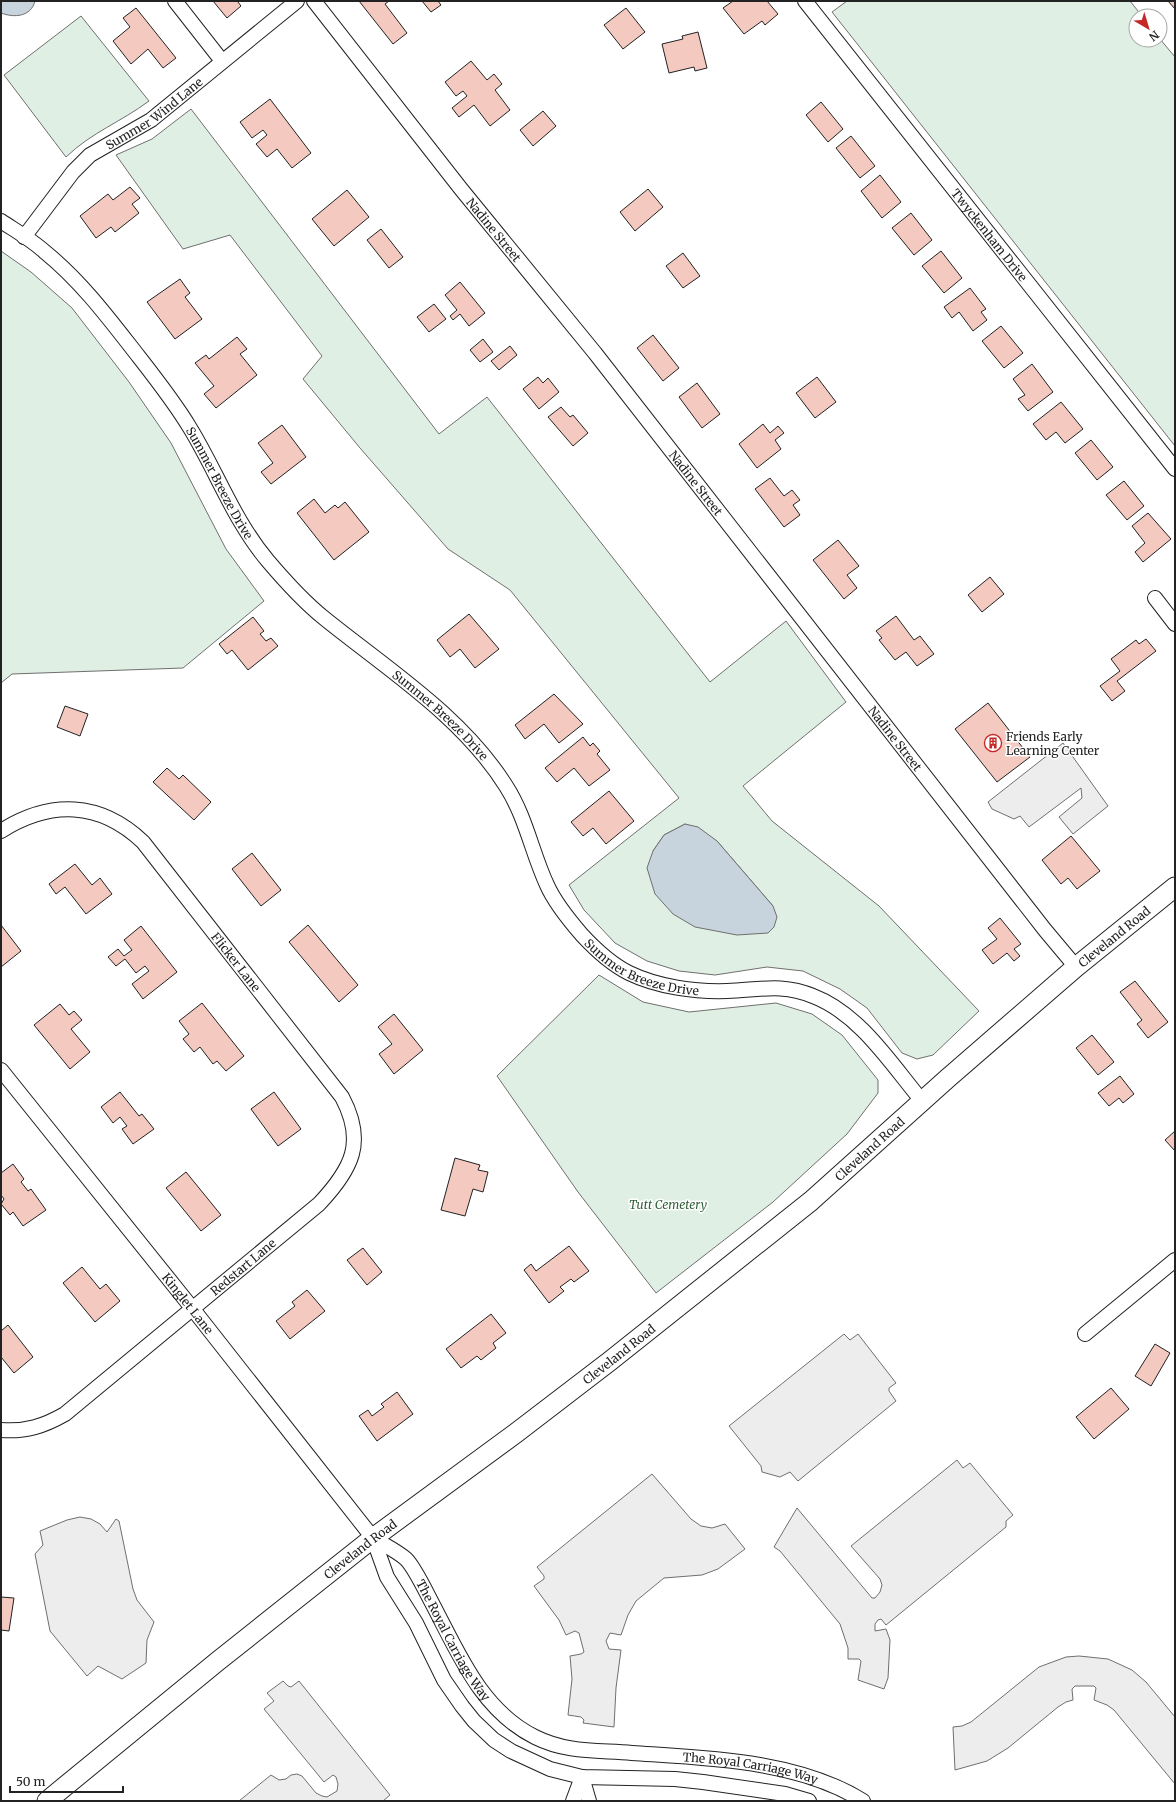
<svg xmlns="http://www.w3.org/2000/svg" width="1176" height="1802" viewBox="0 0 1176 1802" font-family="Merriweather,serif">
  <rect width="100%" height="100%" fill="#fff"/>
  <!-- green -->
  <path fill="#e0efe3" stroke="#6f6f6f" fill-rule="evenodd" d="M847,1H1130L1142,16H1136V40H1160V39L1175,57V446L832,12Z
    M81,16L149,101C121,122 92,132 66,157L4,75Z
    M191,109L439,434L487,397L710,682L786,621L846,702L743,786L772,821L879,906L979,1011L933,1055L917,1059L902,1053L867,1008L840,989L803,971L767,967L715,975L679,971L647,961L615,943L584,910L569,885L679,798L510,590L448,549L360,448L303,379L322,356L230,235L183,249L116,155L152,139ZM685,824L717,841L773,906L653,851L664,835Z
    M1,251L31,272L72,308L129,382L171,443L226,549L264,601L183,668L12,674L1,683Z
    M599,975L643,1002L689,1012L776,1003L812,1014L842,1035L878,1080V1093L847,1134L773,1202L656,1293L578,1192L497,1076Z"/>
  <!-- parking -->
  <path fill="#ededed" stroke="#6f6f6f" d="M1063,743L1108,806L1073,834L1059,817L1082,798L1081,788L1029,827L1020,816L1014,819L992,809L988,802Z
    M844,1334L850,1340L858,1334L896,1383L889,1388V1391L896,1401L798,1481L790,1472L780,1477L762,1472L761,1466L729,1426Z
    M957,1460L963,1468L970,1463L1013,1515L1006,1521V1527L886,1625L881,1619L878,1620L875,1624V1631L886,1629L890,1640L888,1678L884,1689L858,1680L861,1661L859,1659H848V1648L840,1624L780,1551L774,1547L797,1508L872,1598H875L880,1592L882,1585L880,1579L851,1546Z
    M652,1474L691,1519L701,1526L712,1528L725,1524L745,1549L718,1569L702,1575L664,1578L636,1601L628,1615L621,1635L610,1633L606,1641L609,1649L621,1650L616,1688L614,1727L583,1723L584,1720L581,1717L568,1715L572,1679L570,1656L581,1654L584,1652L579,1633L575,1631L566,1635L559,1620L534,1586L544,1579V1576L537,1567Z
    M80,1517L91,1519L100,1524L107,1532L116,1519L119,1521L133,1589L137,1600L154,1622L147,1640L146,1663L122,1679L98,1666L87,1676L50,1631L35,1554L43,1545L40,1531L67,1520Z
    M1079,1656L1108,1659L1132,1670L1146,1682L1175,1717V1784L1114,1710L1107,1705L1094,1700L1096,1688L1094,1686H1075L1072,1689L1073,1700L1066,1702L1058,1707L1008,1748L987,1761L955,1770L953,1727L962,1726L971,1722L1039,1667L1066,1657Z
    M283,1681L288,1686L291,1687L299,1681L390,1795L383,1801H239L271,1775L279,1780L286,1779L291,1775L297,1774L302,1776L316,1793L322,1796L327,1797L337,1791L338,1784L336,1777L333,1775L324,1782L264,1709L274,1701L267,1693Z"/>
  <!-- water -->
  <path fill="#c7d3dd" stroke="#6f6f6f" d="M1,1H35C31,17 14,18 1,13Z
    M685,824L698,827L717,841L773,906L777,917L774,927L768,933L737,935L695,927L673,914L655,894L647,868L653,851L664,835Z"/>
  <!-- building -->
  <path fill="#f3c9c0" stroke="#222" d="M213,1H239L238,2L241,6L227,18Z
    M359,1H389L385,4L407,33L393,44Z
    M422,1H438L441,5L431,12Z
    M733,1H767L778,14L765,25L762,21L744,34L723,8Z
    M1168,1H1175V9Z
    M136,8L176,58L163,68L148,49L131,64L113,41L130,27L123,18Z
    M626,8L645,32L623,49L604,25Z
    M698,32L707,68L695,71L694,67L669,73L662,44L683,39L682,36Z
    M471,61L487,80L494,74L502,84L495,90L510,110L490,126L474,105L459,117L452,108L467,96L463,91L456,96L445,82Z
    M270,99L311,153L292,168L277,149L267,157L256,144L267,135L263,130L252,138L240,122Z
    M821,102L843,129L828,142L806,115Z
    M543,111L556,126L533,146L520,130Z
    M851,136L875,166L860,178L836,148Z
    M880,175L901,202L882,218L861,191Z
    M130,187L140,198L132,204L139,213L115,232L111,227L96,238L80,216L108,194L113,200Z
    M648,189L663,207L635,231L620,212Z
    M347,190L369,217L334,246L312,219Z
    M911,213L932,240L914,255L892,228Z
    M381,229L403,257L389,268L367,240Z
    M941,251L962,278L944,293L922,266Z
    M683,253L700,276L683,288L666,266Z
    M180,279L190,293L185,297L202,319L175,339L147,302Z
    M460,282L485,313L469,326L460,314L453,320L450,316L457,310L445,295Z
    M970,288L986,309L981,312L987,320L973,331L959,312L952,318L944,307Z
    M434,304L446,319L429,332L417,317Z
    M1001,326L1023,353L1004,368L982,341Z
    M653,335L679,368L663,381L637,348Z
    M237,337L247,349L240,354L257,375L216,408L204,394L214,386L195,363L206,355L209,359Z
    M483,339L493,352L480,362L470,350Z
    M510,346L517,355L499,370L491,361Z
    M1032,364L1053,392L1028,411L1018,399L1025,395L1013,379Z
    M538,377L543,383L548,378L559,392L539,409L523,389Z
    M817,377L836,402L815,418L796,393Z
    M697,383L720,414L702,428L679,397Z
    M1061,402L1083,429L1065,443L1056,432L1046,440L1033,424Z
    M561,407L570,417L573,415L588,433L573,446L548,417Z
    M763,424L770,433L778,426L784,433L775,440L781,449L757,468L739,444Z
    M282,425L306,457L271,484L261,472L273,463L258,443Z
    M1091,440L1113,467L1097,480L1075,453Z
    M770,478L784,496L792,490L800,500L793,505L800,515L784,527L755,489Z
    M1124,481L1144,506L1127,520L1106,495Z
    M314,499L325,513L335,505L338,508L345,502L369,532L334,560L297,513Z
    M1148,513L1171,539L1143,562L1135,552L1145,543L1132,526Z
    M838,540L859,566L847,575L857,588L844,599L813,560Z
    M990,577L1004,594L982,612L968,595Z
    M469,614L499,649L475,668L460,649L450,657L437,640Z
    M896,616L914,640L920,636L934,654L917,666L906,652L895,660L879,640L882,638L876,631Z
    M253,617L264,631L260,634L266,641L271,638L278,646L248,670L232,650L227,654L219,644Z
    M1146,639L1156,651L1117,681L1125,691L1112,701L1100,686L1120,671L1111,659L1136,640L1139,644Z
    M554,694L583,724L559,743L544,724L525,739L515,725Z
    M988,703L1030,757L997,782L955,729Z
    M65,706L88,714L80,736L57,727Z
    M583,737L590,746L593,743L600,751L597,754L610,770L589,786L574,768L557,782L545,768Z
    M167,768L179,779L183,775L211,802L194,820L153,782Z
    M609,791L634,821L606,844L593,828L583,836L571,822Z
    M1071,836L1100,871L1077,889L1068,878L1061,884L1042,860Z
    M252,853L281,890L261,906L232,869Z
    M75,864L92,885L100,878L112,894L86,914L65,887L56,894L49,884Z
    M1000,918L1021,944L1014,949L1020,956L1014,961L1007,953L993,964L982,950L997,939L988,928Z
    M1,925L21,951L1,967Z
    M308,925L358,985L339,1002L289,942Z
    M141,926L177,972L143,999L132,984L149,971L145,966L136,973L125,959L116,966L108,957L118,949L124,956L132,950L124,940Z
    M1135,981L1168,1022L1148,1038L1137,1024L1142,1020L1120,992Z
    M202,1003L244,1056L226,1071L217,1061L213,1064L200,1047L194,1052L183,1039L189,1034L179,1021Z
    M60,1004L69,1015L74,1011L82,1020L71,1029L90,1052L70,1069L34,1025Z
    M394,1014L423,1050L394,1074L379,1054L392,1044L378,1027Z
    M1092,1035L1114,1062L1098,1075L1076,1048Z
    M1120,1076L1134,1094L1123,1103L1119,1098L1109,1106L1098,1093Z
    M120,1092L139,1116L142,1114L154,1129L133,1144L122,1129L127,1126L120,1117L113,1123L101,1107Z
    M274,1092L301,1129L278,1146L251,1109Z
    M1175,1131V1151L1165,1140Z
    M455,1158L480,1165L478,1170L488,1172L483,1192L473,1189L465,1216L441,1210Z
    M13,1164L24,1179L21,1182L28,1191L31,1189L46,1210L23,1226L13,1212L10,1215L1,1204L4,1199L1,1195V1173Z
    M186,1172L221,1215L201,1231L166,1188Z
    M569,1246L589,1271L574,1282L571,1279L560,1287L564,1291L549,1303L524,1270L531,1264L536,1271Z
    M363,1248L382,1272L367,1285L347,1260Z
    M82,1267L100,1289L106,1284L120,1301L95,1322L63,1283Z
    M307,1290L325,1311L290,1339L276,1321L295,1306L292,1302Z
    M491,1314L506,1333L493,1343L496,1348L481,1360L477,1356L461,1368L446,1349Z
    M8,1325L33,1357L14,1373L1,1357V1331Z
    M1155,1344L1170,1353L1151,1386L1135,1376Z
    M1111,1388L1129,1409L1094,1439L1076,1417Z
    M397,1392L413,1414L377,1441L359,1416L368,1410L372,1416L384,1407L381,1404Z
    M1,1597L14,1598L9,1631L1,1630V1638Z"/>
  <g fill="none" stroke-linecap="round" stroke-linejoin="round">
    <!-- minor casing -->
    <g stroke="#222" stroke-width="16">
      <g id="minor">
        <path d="M175,1L222,61"/>
        <path id="s1" d="M314,1L461,189L595,353L1045,930L1076,967"/>
        <path id="s2" d="M805,1L1175,469"/>
        <path id="s3" d="M1,221C16,231 32,240 45,252C82,282 110,320 139,357C157,380 175,403 190,428C217,472 234,521 268,561C285,581 304,602 324,618C387,669 462,716 506,786C526,817 532,853 547,885C555,903 569,920 582,935C595,949 611,964 629,973C658,987 695,992 727,991C759,990 782,983 813,996C860,1014 891,1064 923,1102"/>
        <path id="s4" d="M24,237L73,172L90,155L151,120L297,1"/>
        <path d="M1155,598L1175,624"/>
        <path id="s5" d="M1,831C50,800 100,801 143,842L342,1097C366,1142 352,1169 319,1204L65,1414C44,1426 26,1432 1,1430"/>
        <path id="s6" d="M1,1070L192,1308L373,1538C384,1545 397,1551 406,1559C415,1568 426,1592 432,1603C459,1654 481,1710 535,1737C567,1753 597,1750 632,1753C707,1758 798,1760 863,1801"/>
        <path d="M1085,1334L1175,1260"/>
        <path d="M373,1538L387,1577L416,1623L444,1680L462,1706L474,1721L494,1740L511,1751L550,1769L582,1777L675,1779L703,1782L785,1794L809,1801"/>
        <path d="M582,1777L589,1801"/>
        <path d="M573,1801L582,1777"/>
      </g>
    </g>
    <!-- secondary casing -->
    <g stroke="#222" stroke-width="21">
      <g id="secondary">
        <path id="s7" d="M47,1801L218,1661L373,1538L516,1433L610,1361L811,1201L948,1078L1076,967L1175,887"/>
      </g>
    </g>
    <!-- minor -->
    <use href="#minor" stroke="#fff" stroke-width="14"/>
    <!-- secondary -->
    <use href="#secondary" stroke="#fff" stroke-width="19"/>
  </g>
  <!-- icons -->
  <defs>
    <g id="building-ring" transform="scale(0.9)"><circle r="9.5" fill="#fff" stroke="#c62828" stroke-width="1.5"/><path d="M-4-6H4V6H1V3H-1V6H-4ZM-2.5-4.3h1.7v1.8h-1.7ZM.8-4.3h1.7v1.8H.8ZM-2.5-1h1.7V.8h-1.7ZM.8-1h1.7V.8H.8Z" fill="#c62828"/></g>
  </defs>
  <g fill-rule="evenodd">
    <use href="#building-ring" x="993" y="743"/>
  </g>
  <g text-anchor="middle" dominant-baseline="central" stroke-width="3" stroke-linejoin="round" paint-order="stroke">
    <!-- street labels -->
    <g font-size="12" fill="#222" stroke="#fff">
      <text stroke="none"><textPath href="#s4" startOffset="182">Summer Wind Lane</textPath></text>
      <text stroke="none"><textPath href="#s1" startOffset="291">Nadine Street</textPath></text>
      <text stroke="none"><textPath href="#s2" startOffset="298">Twyckenham Drive</textPath></text>
      <text stroke="none"><textPath href="#s3" startOffset="345">Summer Breeze Drive</textPath></text>
      <text stroke="none"><textPath href="#s1" startOffset="615">Nadine Street</textPath></text>
      <text stroke="none"><textPath href="#s3" startOffset="669">Summer Breeze Drive</textPath></text>
      <text stroke="none"><textPath href="#s1" startOffset="939">Nadine Street</textPath></text>
      <text stroke="none"><textPath href="#s7" startOffset="1374">Cleveland Road</textPath></text>
      <text stroke="none"><textPath href="#s5" startOffset="307">Flicker Lane</textPath></text>
      <text stroke="none"><textPath href="#s3" startOffset="1005">Summer Breeze Drive</textPath></text>
      <text stroke="none"><textPath href="#s7" startOffset="1050">Cleveland Road</textPath></text>
      <text transform="translate(243 1267) rotate(-40)">Redstart Lane</text>
      <text stroke="none"><textPath href="#s6" startOffset="299">Kinglet Lane</textPath></text>
      <text stroke="none"><textPath href="#s7" startOffset="726">Cleveland Road</textPath></text>
      <text stroke="none"><textPath href="#s7" startOffset="402">Cleveland Road</textPath></text>
      <text stroke="none"><textPath href="#s6" startOffset="731">The Royal Carriage Way</textPath></text>
      <text stroke="none"><textPath href="#s6" startOffset="1079">The Royal Carriage Way</textPath></text>
    </g>
    <!-- poi labels -->
    <g font-size="12" fill="#222" stroke="#fff" text-anchor="start">
      <text x="1006" y="736">Friends Early<tspan x="1006" dy="14">Learning Center</tspan></text>
    </g>
    <!-- park labels -->
    <g font-size="12" font-style="italic" fill="#2f5e38" stroke="#fff">
      <text x="668" y="1204">Tutt Cemetery</text>
    </g>
  </g>
  <!-- border -->
  <rect width="1176" height="1802" fill="none" stroke="#222222" stroke-width="4"/>
  <!-- north arrow -->
  <g transform="translate(1148 28) rotate(142)"><circle r="19" fill="#ffffff" stroke="#a7a7a7"/>
  <path d="M0-3L7 15L0 10L-7 15Z" fill="#c62828"/>
  <text y="-6" font-size="11" font-weight="bold" text-anchor="middle" fill="#222222">N</text>
  </g>
  <!-- scale -->
  <path d="M10 1786v6h113v-6" fill="none" stroke="#222222" stroke-width="2"/>
  <text x="16" y="1786" font-size="12" fill="#222222" stroke="#ffffff" stroke-width="3" paint-order="stroke">50 m</text>
</svg>
